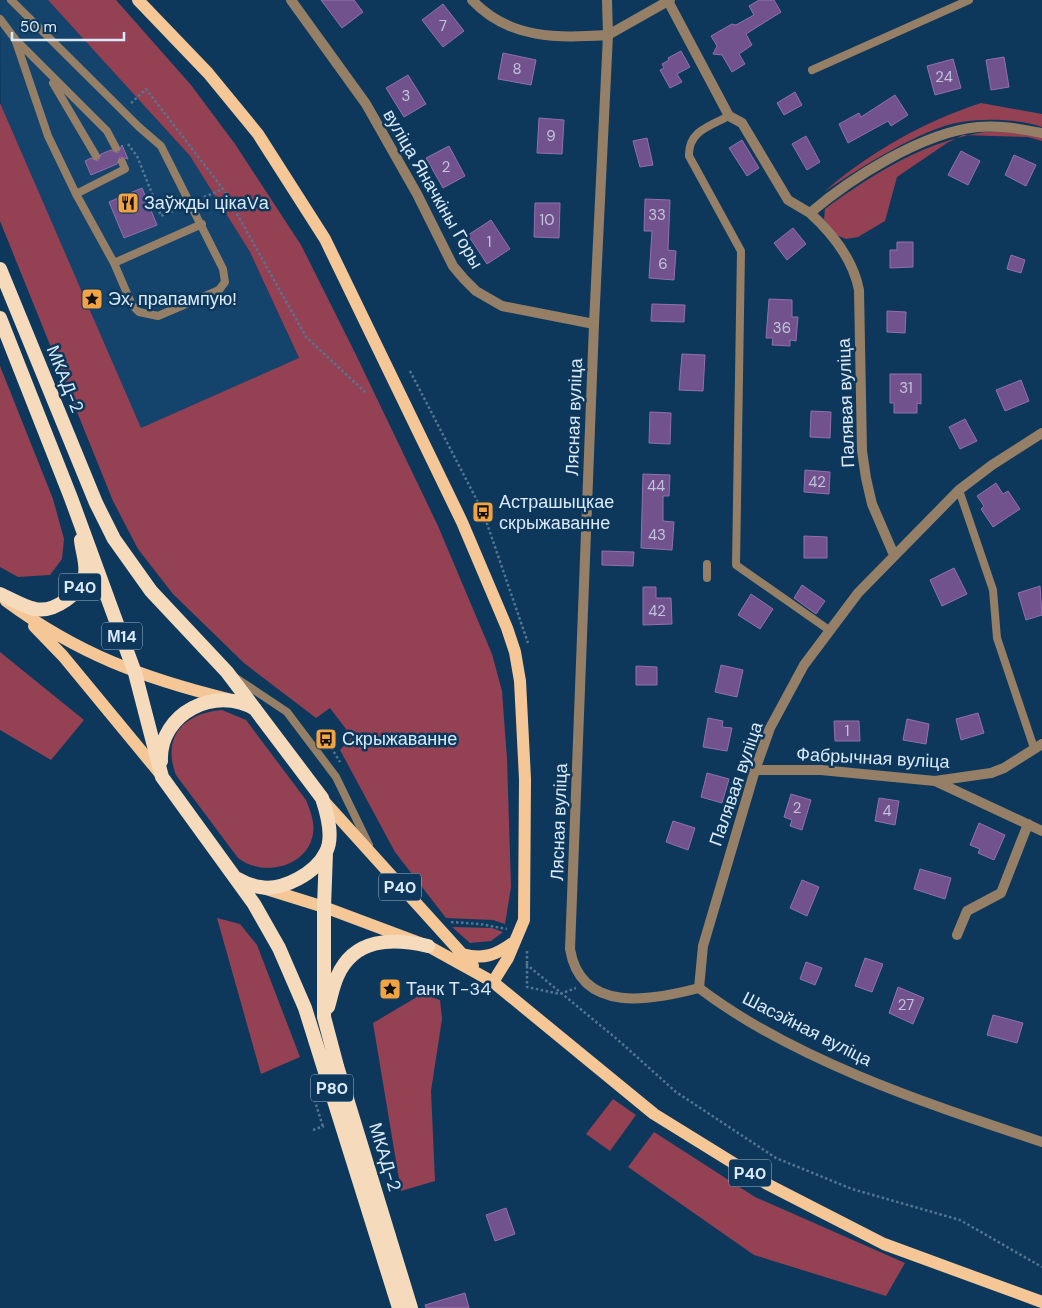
<svg xmlns="http://www.w3.org/2000/svg" width="1042" height="1308" viewBox="0 0 1042 1308" font-family="'DM Sans',sans-serif">
  <rect width="100%" height="100%" fill="#0d385b"/>
  <!-- built -->
  <path fill="#14436b" d="M0,0H48L190,156L250,252L299,359L141,429L1,107Z"/>
  <!-- green -->
  <path fill="#944154" d="M48,0H116L191,85L235,144L301,245L357,357L438,526L492,654L502,691L507,759L511,887L505,924L493,920L446,918L395,852L340,750L352,737L330,708L316,718L244,663L173,594L138,549L113,501L0,221V103L141,428L299,358L250,252L190,156Z
    M981,103L1042,114V127C1017,119 987,118 961,122C922,128 858,169 824,192C868,153 925,121 981,103Z
    M993,131H1011L1042,136V141L1028,137L963,135L947,143L897,177L885,221L858,237L846,239L836,235L824,219L825,209C875,172 930,138 993,131Z
    M0,366L53,499L64,539L62,559L50,575L18,577L0,567Z
    M0,652L84,720L51,760L0,730Z
    M222,710L246,720L306,800C310,810 315,822 313,834C307,868 262,877 238,858L176,775C161,736 185,713 222,710Z
    M217,918L240,924L257,945L300,1057L261,1074Z
    M452,927L492,928L503,932L491,941L470,943Z
    M422,994L440,1000L442,1019L431,1091L435,1181L401,1191L373,1023Z
    M613,1099L636,1115L610,1151L586,1134Z
    M654,1132L755,1197L905,1263L886,1296L754,1255L628,1167Z"/>
  <!-- building -->
  <path fill="#72528c" stroke="#9170ad" d="M321,0H354L363,12L342,28Z
    M759,0H774L781,12L746,34L752,45L739,54L745,64L732,72L722,55L713,54L717,46L711,36L732,24L736,25L754,15L749,6Z
    M443,4L464,31L443,47L422,20Z
    M681,51L690,67L677,74L682,82L670,88L660,70L664,68L662,64L669,60L668,58Z
    M503,53L536,60L531,85L498,79Z
    M1004,57L1009,87L991,90L986,60Z
    M953,59L961,88L935,95L927,66Z
    M408,75L426,104L404,117L386,88Z
    M795,92L802,105L784,115L777,103Z
    M895,95L908,115L891,126L888,121L848,143L839,124L859,113L861,117Z
    M539,118L564,120L562,154L537,153Z
    M806,136L820,162L807,170L792,144Z
    M647,138L653,165L640,167L633,141Z
    M742,140L759,168L747,176L729,148Z
    M122,145L128,159L120,157L117,164L91,175L85,161L91,158L98,161L101,154L111,150L118,153Z
    M449,146L465,176L443,188L426,158Z
    M961,151L980,161L968,185L948,175Z
    M1014,155L1036,165L1026,186L1005,175Z
    M142,188L157,225L124,238L109,202Z
    M645,199L670,200L668,250L676,251L674,280L649,278L652,231H644Z
    M535,203H560L559,238L534,237Z
    M491,220L510,249L487,264L468,235Z
    M793,228L806,244L787,260L774,243Z
    M897,242H913V267L890,268V250H897Z
    M1011,255L1025,260L1021,273L1007,269Z
    M769,299L792,300V317H798L796,341L790,340V346L772,345L773,338H766Z
    M652,304L685,305L684,322L651,321Z
    M887,311L906,312L905,333L887,332Z
    M682,354L705,355L703,391L679,390Z
    M890,374H921V404L917,403V413H894V403H890Z
    M1021,380L1029,401L1005,411L996,390Z
    M811,411L831,412L830,438L810,437Z
    M650,412L671,413L670,444L649,443Z
    M965,419L977,441L960,449L949,427Z
    M805,470L830,472L829,494L804,492Z
    M643,474L670,475L669,496H663V521L674,522L672,550L641,548Z
    M996,483L1003,494L1008,491L1020,509L993,527L981,509L984,506L977,496Z
    M804,536L827,537V558H804Z
    M602,551L634,552L633,566L602,565Z
    M954,568L967,594L942,606L930,580Z
    M802,585L825,601L816,614L794,598Z
    M1040,586L1042,615L1026,620L1018,593Z
    M643,587H656V598H671L672,624L643,625Z
    M751,594L773,609L760,629L738,615Z
    M721,665L743,670L737,697L715,692Z
    M636,666L657,667V685H636Z
    M978,713L984,733L961,740L956,719Z
    M708,718L723,721L722,727L732,728L727,751L703,747Z
    M907,719L929,724L926,744L903,740Z
    M834,721H859L860,741H835Z
    M707,773L729,779L722,803L701,797Z
    M791,794L811,800L802,830L790,826L792,820L784,817Z
    M879,798L899,801L895,825L875,821Z
    M673,821L695,828L688,850L666,842Z
    M979,823L1005,835L994,860L978,853L980,849L970,845Z
    M920,869L951,878L945,899L914,889Z
    M802,880L819,887L807,916L790,908Z
    M865,958L883,964L872,992L855,986Z
    M806,962L822,968L815,985L800,979Z
    M898,987L924,998L913,1024L889,1013Z
    M993,1015L1023,1023L1017,1043L987,1035Z
    M506,1208L515,1234L495,1241L486,1215Z
    M465,1293L469,1308H426L425,1305Z"/>
  <g fill="none" stroke-linecap="round" stroke-linejoin="round">
    <!-- path -->
    <path stroke="#547693" stroke-width="2.5" stroke-dasharray="2.5 2.5" stroke-linecap="butt" d="M131,103L146,89L223,189L306,337L365,392
      M128,144L137,156L161,216L181,208
      M204,197L223,189
      M410,371L483,512L528,643
      M473,516L483,512
      M322,742L326,739L340,762
      M451,922L480,924L507,929
      M527,951V987L560,994L576,988
      M526,964L618,1040L676,1092L776,1158L852,1189L960,1220L1042,1267
      M313,1095L323,1127
      M313,1130L324,1126"/>
    <!-- service -->
    <path stroke="#957f67" stroke-width="8" d="M0,19L15,39L48,136L76,194L114,263L132,305L139,312L158,316L219,290L225,282L223,269L161,146L139,127L11,0
      M18,42L107,131L116,148
      M812,70L969,0
      M53,83L96,156
      M729,116C710,126 688,131 689,156L741,251L736,565L829,630
      M76,194L125,169L122,162
      M114,263L202,224
      M959,490L993,590L997,638L1034,748
      M707,578V564
      M236,678L287,712L336,777L369,845"/>
    <!-- minor -->
    <path stroke="#957f67" stroke-width="10" d="M291,0L366,104L417,194L453,266L464,279L476,291L502,306L594,324
      M472,0C510,40 558,38 608,35L607,0
      M670,0L608,35L594,324L570,949C581,1015 653,1000 699,988C795,1061 928,1104 1042,1142
      M668,1L729,116L742,123L788,200L810,213
      M894,555L872,504L866,478L862,451L859,290C853,259 833,234 810,213C851,178 923,132 978,127C1000,125 1020,129 1042,133
      M755,770H821L935,781L991,773L1004,768L1042,744
      M935,781L1042,831
      M957,935L967,911L1001,893L1028,824
      M699,988L703,946L755,770L770,728L804,665L858,593L959,490L992,465L1042,433"/>
    <!-- primary -->
    <path stroke="#f5c796" stroke-width="12" d="M138,0L208,73L258,134L325,239L462,522L507,628L515,652L520,681L525,779L524,920L508,958L493,982
      M6,601C78,654 143,678 228,699
      M34,626L63,656L162,776
      M322,799L473,966
      M263,888L324,907L428,946L493,982L654,1114L767,1184L884,1244L1042,1302
      M462,954C484,960 496,955 514,942"/>
    <!-- trunk -->
    <path stroke="#f6dabc" stroke-width="14" d="M0,269L96,503L114,539L151,591L227,672L322,798C327,813 334,837 326,852C316,873 283,891 260,887C252,886 245,883 238,879
      M0,318L71,498L135,673L162,777L254,904L279,948L305,1008L399,1308
      M0,594C11,599 24,607 35,609C54,613 82,593 85,574C87,564 82,551 81,540
      M161,761C159,713 216,685 255,709
      M326,852L324,907V1017L337,1066L411,1308
      M328,1007C331,997 333,986 337,977C354,937 393,938 428,946"/>
  </g>
  <!-- icons -->
  <defs>
    <g id="restaurant-square" transform="scale(1.125)"><rect x="-9" y="-9" width="18" height="18" rx="4" fill="#f3a442" stroke="#0d385b"/><path d="M-5-6h1v4h1v-4h1v4h1v-4h1v5L-1.5 .5V6h-2V.5L-5-1ZM5-6V6H3V1.5H1.5Q1.5-4 5-6Z" fill="#111"/></g>
    <g id="sight-square" transform="scale(1.125)"><rect x="-9" y="-9" width="18" height="18" rx="4" fill="#f3a442" stroke="#0d385b"/><path d="M0-6L1.8-2.2L6-1.7L2.9 1.2L3.7 5.4L0 3.3L-3.7 5.4L-2.9 1.2L-6-1.7L-1.8-2.2Z" fill="#111"/></g>
    <g id="bus-square" transform="scale(1.125)"><rect x="-9" y="-9" width="18" height="18" rx="4" fill="#f3a442" stroke="#0d385b"/><path d="M-5-6H5V4H4V6H2V4H-2V6H-4V4H-5ZM-3.5-4V0h7V-4ZM-3.5 1.2v1.5H-2V1.2ZM2 1.2v1.5H3.5V1.2Z" fill="#111"/></g>
  </defs>
  <g fill-rule="evenodd">
    <use href="#restaurant-square" x="128" y="203"/>
    <use href="#sight-square" x="92" y="299"/>
    <use href="#bus-square" x="483" y="512"/>
    <use href="#bus-square" x="326" y="739"/>
    <use href="#sight-square" x="390" y="989"/>
  </g>
  <g text-anchor="middle" dominant-baseline="central" stroke-width="5" stroke-linejoin="round" paint-order="stroke">
    <!-- number labels -->
    <g font-size="15" fill="#c0c4df">
      <text x="443" y="26">7</text>
      <text x="517" y="69">8</text>
      <text x="944" y="77">24</text>
      <text x="406" y="96">3</text>
      <text x="551" y="136">9</text>
      <text x="446" y="167">2</text>
      <text x="657" y="215">33</text>
      <text x="547" y="220">10</text>
      <text x="489" y="242">1</text>
      <text x="663" y="264">6</text>
      <text x="782" y="328">36</text>
      <text x="906" y="388">31</text>
      <text x="817" y="482">42</text>
      <text x="656" y="486">44</text>
      <text x="657" y="535">43</text>
      <text x="657" y="611">42</text>
      <text x="847" y="731">1</text>
      <text x="797" y="808">2</text>
      <text x="887" y="811">4</text>
      <text x="906" y="1005">27</text>
    </g>
    <!-- shield labels -->
    <g fill="#0d385b" stroke="#9cb5cb" stroke-width="1">
      <rect x="59" y="573.5" width="42" height="27" rx="4"/>
      <rect x="102" y="622.5" width="40" height="27" rx="4"/>
      <rect x="379" y="873.5" width="42" height="27" rx="4"/>
      <rect x="311" y="1074.5" width="42" height="27" rx="4"/>
      <rect x="729" y="1159.5" width="42" height="27" rx="4"/>
    </g>
    <g font-size="16" font-weight="bold" fill="#daeafb">
      <text x="80" y="587">Р40</text>
      <text x="122" y="636">М14</text>
      <text x="400" y="887">Р40</text>
      <text x="332" y="1088">Р80</text>
      <text x="750" y="1173">Р40</text>
    </g>
    <!-- street labels -->
    <g font-size="18" fill="#daeafb" stroke="#0d385b">
      <text transform="translate(433 189) rotate(60)">вуліца Яначкіны Горы</text>
      <text transform="translate(65 379) rotate(68)">МКАД-2</text>
      <text transform="translate(846 403) rotate(-92)">Палявая вуліца</text>
      <text transform="translate(574 417) rotate(-88)">Лясная вуліца</text>
      <text transform="translate(873 758) rotate(3)">Фабрычная вуліца</text>
      <text transform="translate(736 784) rotate(-71)">Палявая вуліца</text>
      <text transform="translate(559 822) rotate(-88)">Лясная вуліца</text>
      <text transform="translate(807 1029) rotate(27)">Шасэйная вуліца</text>
      <text transform="translate(385 1157) rotate(73)">МКАД-2</text>
    </g>
    <!-- poi labels -->
    <g font-size="18" fill="#daeafb" stroke="#0d385b" text-anchor="start">
      <text x="144" y="203">Заўжды цікаVа</text>
      <text x="108" y="299">Эх, прапампую!</text>
      <text x="499" y="502">Астрашыцкае<tspan x="499" dy="21">скрыжаванне</tspan></text>
      <text x="342" y="739">Скрыжаванне</text>
      <text x="406" y="989">Танк Т-34</text>
    </g>
  </g>
  <!-- scale -->
  <path d="M12 32v8h112v-8" fill="none" stroke="#daeafb" stroke-width="2.5"/>
  <text x="20" y="32" font-size="15" fill="#daeafb" stroke="#0d385b" stroke-width="4" paint-order="stroke">50 m</text>
</svg>
